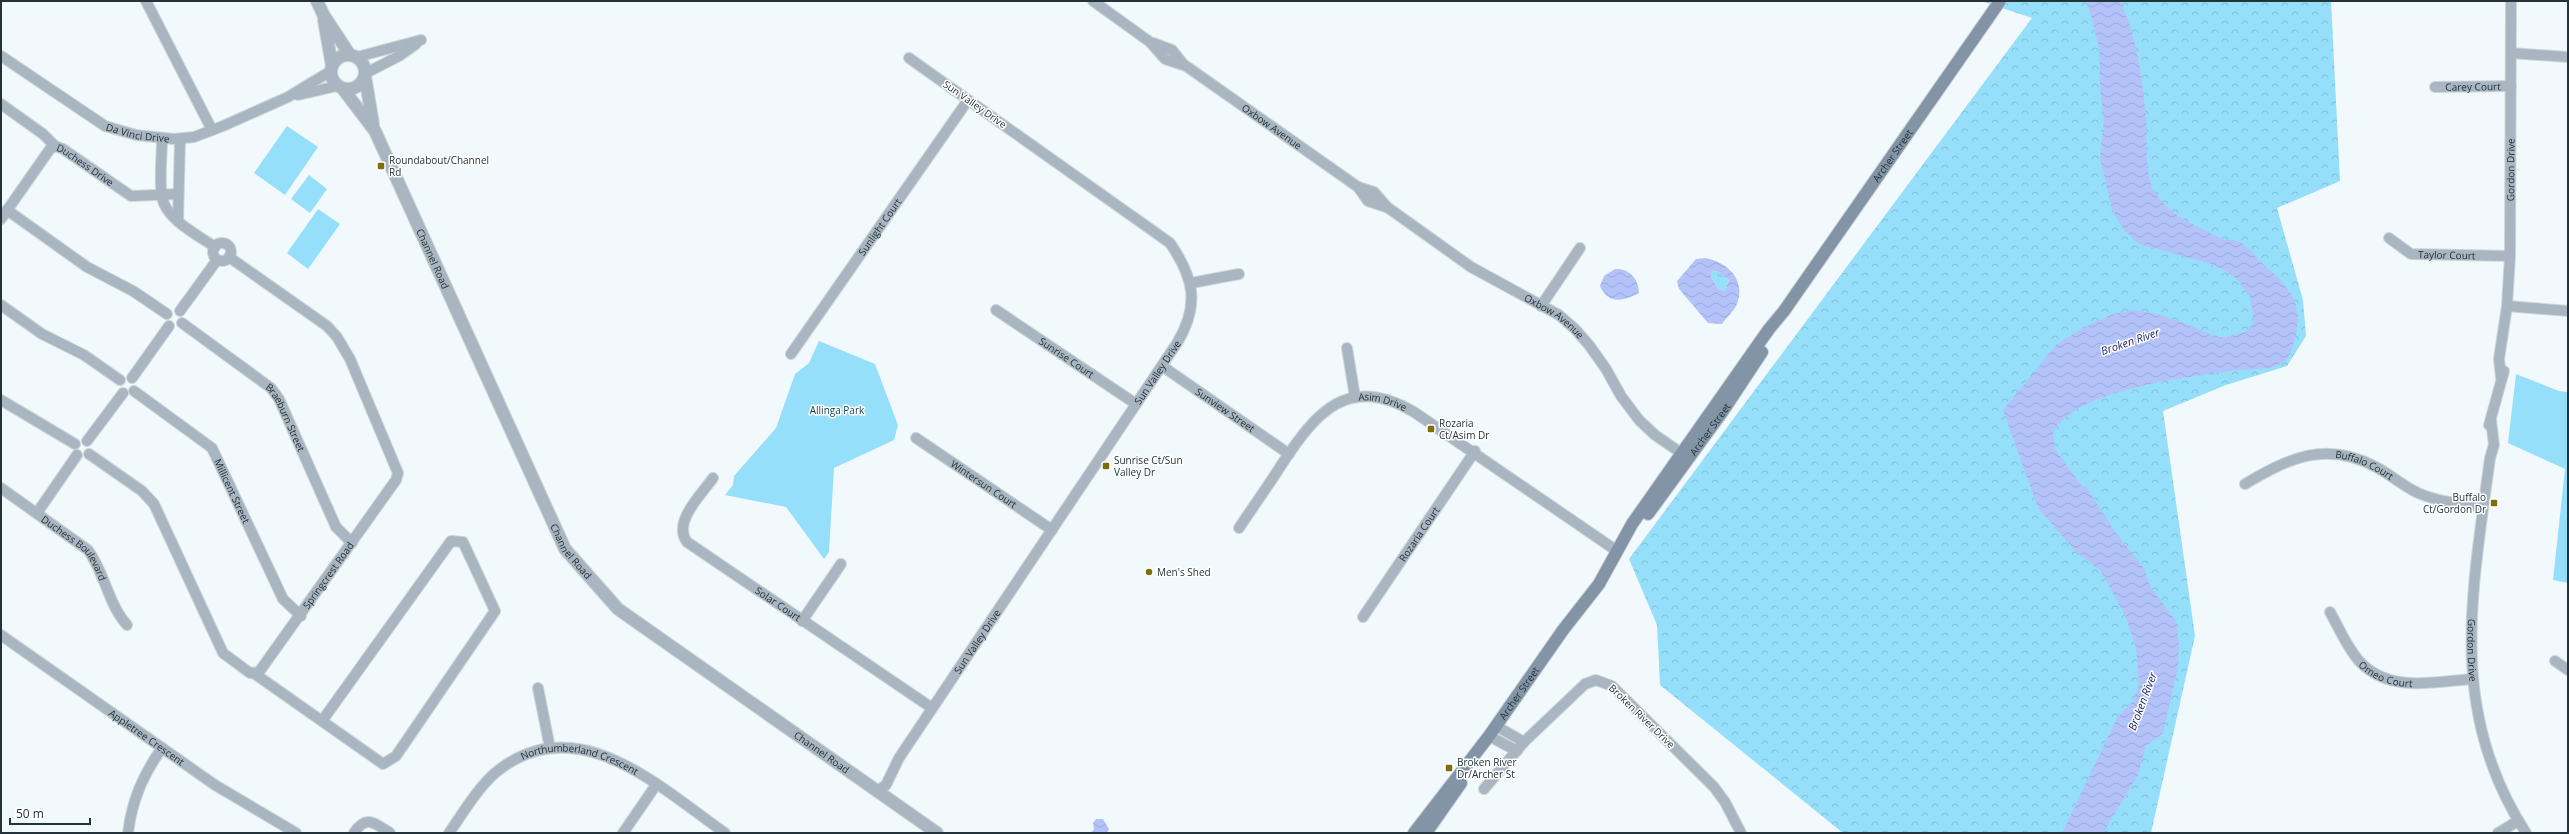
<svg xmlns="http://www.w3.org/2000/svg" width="2569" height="834" viewBox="0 0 2569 834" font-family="'Open Sans',sans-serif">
  <defs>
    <pattern id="grass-tufts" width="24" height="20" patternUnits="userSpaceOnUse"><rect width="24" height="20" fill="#95dffa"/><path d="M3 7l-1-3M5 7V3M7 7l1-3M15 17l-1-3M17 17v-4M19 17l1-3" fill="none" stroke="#80c0d7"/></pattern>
    <pattern id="forest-crowns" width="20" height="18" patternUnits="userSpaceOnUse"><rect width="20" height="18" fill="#95dffa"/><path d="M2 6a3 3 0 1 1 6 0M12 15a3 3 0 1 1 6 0" fill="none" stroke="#80c0d7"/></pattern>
    <pattern id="water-waves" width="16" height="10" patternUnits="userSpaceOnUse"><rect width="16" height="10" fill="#b3c3fa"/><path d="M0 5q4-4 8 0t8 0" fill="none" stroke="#9aa8d7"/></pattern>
  </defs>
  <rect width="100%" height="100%" fill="#f1f9fc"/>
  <!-- grass -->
  <path fill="url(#grass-tufts)" d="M1717,271L1729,280L1725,291L1718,288L1711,277L1712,272Z"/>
  <!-- forest -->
  <path fill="url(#forest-crowns)" d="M1981,1H2331L2340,181L2277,208L2303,300L2306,336L2287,366L2226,385L2163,411L2195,636L2151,833H1843L1660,685L1657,625L1629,559L2032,18Z"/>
  <!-- park -->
  <path fill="#95dffa" d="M287,126L318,147L285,195L254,173Z
    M309,175L327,189L310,213L291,199Z
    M318,209L340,224L308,269L287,253Z
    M819,341L875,364L898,425L894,440L834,468L829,552L824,559L786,507L725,495L733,485L734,476L776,428L795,374L809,363Z
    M2516,374L2559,391L2568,392V583L2553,580L2565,469L2508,443Z"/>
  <!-- water -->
  <path fill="url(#water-waves)" fill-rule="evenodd" d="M2087,1H2120C2137,36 2142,77 2146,116C2148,137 2143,176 2156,194C2170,215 2196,226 2218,237C2225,240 2235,239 2242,243C2250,249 2257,258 2264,265C2286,285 2301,297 2297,329C2297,333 2290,356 2288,358C2275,372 2254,368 2239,370C2193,376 2074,389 2053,433L2055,449L2081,485L2086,487L2116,533L2144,568L2150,586L2176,621L2179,644L2178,667L2163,733L2146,746L2138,775L2103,833H2062L2118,716L2133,701L2139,686L2136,648L2125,615L2100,570L2076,552L2038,508L2003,410L2057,344L2081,329L2113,314L2132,310L2157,314L2195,327L2215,337H2226L2247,331L2254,322L2250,296L2234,276L2215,265L2139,244L2124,230L2112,210L2100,158L2104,121L2100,87L2099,48Z
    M1705,258C1728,262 1746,280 1737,304C1734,311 1726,318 1722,324L1708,323L1679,289L1677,281L1696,259ZM1717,271L1729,280L1725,291L1718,288L1711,277L1712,272Z
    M1615,269C1629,268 1639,279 1639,293C1624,301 1608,305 1600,286L1604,276Z
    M1096,819H1103L1109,829L1107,833H1091L1094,829L1093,823Z"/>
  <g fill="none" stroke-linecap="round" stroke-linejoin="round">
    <!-- minor casing -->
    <g stroke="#ccd5d9" stroke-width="12">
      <g id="minor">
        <path d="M146,1L212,130"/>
        <path id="s1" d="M1093,1L1150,42L1165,59L1186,66L1358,187L1374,192L1387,207L1471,267L1559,315L1575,329L1589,345L1606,369L1621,396L1639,420L1655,435L1687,457"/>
        <path d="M1153,43L1172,50L1184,65"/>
        <path d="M2511,53L2568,57"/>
        <path id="s2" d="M1,56L105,126L136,135L174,139L194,137L223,126L288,97L331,71"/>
        <path d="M357,57L421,40"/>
        <path d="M366,73L399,56L416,44"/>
        <path id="s3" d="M2435,87L2511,86"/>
        <path d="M298,95L337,86"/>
        <path d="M1,104L43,134L55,146"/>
        <path d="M162,138C162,157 159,179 162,197C166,220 198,235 215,247"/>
        <path d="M1358,187L1368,201L1386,207"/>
        <path d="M7,210L87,267L133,291L167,314"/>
        <path id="s4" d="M1,219L50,149L55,146L63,149L131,196L178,194"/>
        <path d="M178,221L180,139"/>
        <path id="s5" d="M2389,238L2411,254L2510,256"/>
        <circle cx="222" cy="252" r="9"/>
        <path d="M1191,283L1239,274"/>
        <path d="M1,305L42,334L84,355L120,380"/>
        <path d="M1541,306L1580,248"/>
        <path d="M2507,306L2568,311"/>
        <path id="s6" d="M996,310L1136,404"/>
        <path d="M180,311L217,260"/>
        <path id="s7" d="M182,323L271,388L279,399L336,527L352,543"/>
        <path d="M1347,348L1355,397"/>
        <path id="s8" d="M791,354L968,100"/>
        <path id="s9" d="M1162,366L1289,454"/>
        <path id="s10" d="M2501,377L2499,359L2507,306L2510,256L2511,1"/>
        <path d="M132,378L169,326"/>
        <path id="s11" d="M134,391L212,448L283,599L301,616"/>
        <path d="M1,400L75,444"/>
        <path id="s12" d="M2491,420L2494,445L2490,458C2472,594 2447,711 2526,833"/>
        <path d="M2489,425L2504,371"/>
        <path id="s13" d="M916,438L1052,530"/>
        <path d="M87,441L123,393"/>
        <path id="s14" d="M89,454L142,491L154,504L223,653L250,673L259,672L396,480L398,473L350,359L337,337L327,326L229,257"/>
        <path id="s15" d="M713,478C702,494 672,522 687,542L932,708"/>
        <path id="s16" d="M2245,484C2289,458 2326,440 2376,467C2391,475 2403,486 2418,493C2439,502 2461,504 2483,507"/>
        <path id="s17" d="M1,488L88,550C105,573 108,604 127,625"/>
        <path d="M37,513L77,455"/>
        <path id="s18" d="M1239,528C1253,507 1268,486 1282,464C1317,411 1348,374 1414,412L1617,551"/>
        <path id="s19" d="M2330,612C2339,628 2347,648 2360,662C2390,693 2433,682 2472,679"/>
        <path id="s20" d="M1363,617L1475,451"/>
        <path d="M802,621L841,564"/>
        <path id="s21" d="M1,635L215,785L296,833"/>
        <path d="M2555,661L2568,670"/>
        <path d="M255,674L383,764L396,756L495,611L463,542L451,541L322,721"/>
        <path d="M538,688L550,748"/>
        <path d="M1496,726L1524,742"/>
        <path d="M1489,736L1517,751"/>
        <path d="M1484,789L1524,742L1585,684L1596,680L1612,686L1714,787L1725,802L1741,833"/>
        <path id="s22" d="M877,791L886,785L899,758L1177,343C1200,305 1194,278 1170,243L909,58"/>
        <path d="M128,833C132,800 143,775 162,748"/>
        <path d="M354,833C366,814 375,823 390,833"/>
        <path id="s23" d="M449,833C463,813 477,789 495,773C576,706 659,787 725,833"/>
        <path d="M623,833L656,785"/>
        <path d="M2498,833L2518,821"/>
      </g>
    </g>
    <!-- tertiary casing -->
    <g stroke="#ccd5d9" stroke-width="14">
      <g id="tertiary">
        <path d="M317,1L323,14L350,55"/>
        <path d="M324,20L332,66"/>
        <circle cx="348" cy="72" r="17"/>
        <path d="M365,76L373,124"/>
        <path id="s24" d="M343,89L375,131L565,549L618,609L937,833"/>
      </g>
    </g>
    <!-- secondary casing -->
    <g stroke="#ccd5d9" stroke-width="14">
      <g id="secondary">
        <path id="s25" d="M1648,514L1723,411L1762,352"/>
        <path id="s26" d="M1414,833L1489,736L1563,630L1599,584L1632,524L1769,329L1784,311L2000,1"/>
        <path d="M1426,833L1461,783"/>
      </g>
    </g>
    <!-- minor -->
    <use href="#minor" stroke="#a9b5c0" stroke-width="10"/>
    <!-- tertiary -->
    <use href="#tertiary" stroke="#a9b5c0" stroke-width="12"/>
    <!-- secondary -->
    <use href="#secondary" stroke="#8294a5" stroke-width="12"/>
  </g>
  <!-- markers -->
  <g fill="#7f6e0b" stroke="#fff" stroke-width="1.5">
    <rect x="377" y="162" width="8" height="8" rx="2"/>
    <rect x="1427" y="425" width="8" height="8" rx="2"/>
    <rect x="1102" y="462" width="8" height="8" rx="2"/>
    <rect x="2490" y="499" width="8" height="8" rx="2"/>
    <circle cx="1149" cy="572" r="4"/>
    <rect x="1445" y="764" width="8" height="8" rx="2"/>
  </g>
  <g text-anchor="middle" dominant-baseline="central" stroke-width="3" stroke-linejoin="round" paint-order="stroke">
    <!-- street labels -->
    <g font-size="10" fill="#233339" stroke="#fff">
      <text stroke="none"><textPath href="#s3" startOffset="38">Carey Court</textPath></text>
      <text transform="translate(975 104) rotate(35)">Sun Valley Drive</text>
      <text stroke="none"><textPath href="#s1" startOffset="220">Oxbow Avenue</textPath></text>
      <text stroke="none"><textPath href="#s2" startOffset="159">Da Vinci Drive</textPath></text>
      <text stroke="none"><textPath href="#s26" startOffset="830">Archer Street</textPath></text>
      <text stroke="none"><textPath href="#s4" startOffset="127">Duchess Drive</textPath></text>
      <text stroke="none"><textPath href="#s10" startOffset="208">Gordon Drive</textPath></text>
      <text stroke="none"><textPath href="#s8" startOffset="155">Sunlight Court</textPath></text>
      <text stroke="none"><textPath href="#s5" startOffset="63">Taylor Court</textPath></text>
      <text stroke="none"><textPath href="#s24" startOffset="193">Channel Road</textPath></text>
      <text stroke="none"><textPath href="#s1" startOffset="562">Oxbow Avenue</textPath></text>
      <text stroke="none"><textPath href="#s6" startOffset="85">Sunrise Court</textPath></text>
      <text stroke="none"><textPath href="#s22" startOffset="505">Sun Valley Drive</textPath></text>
      <text stroke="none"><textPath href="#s18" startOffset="207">Asim Drive</textPath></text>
      <text stroke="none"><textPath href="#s9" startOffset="77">Sunview Street</textPath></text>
      <text stroke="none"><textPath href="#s7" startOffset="143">Braeburn Street</textPath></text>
      <text stroke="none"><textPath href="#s25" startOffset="105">Archer Street</textPath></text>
      <text stroke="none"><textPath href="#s16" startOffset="128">Buffalo Court</textPath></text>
      <text stroke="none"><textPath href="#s13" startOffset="82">Wintersun Court</textPath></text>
      <text stroke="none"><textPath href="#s11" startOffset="144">Millicent Street</textPath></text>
      <text stroke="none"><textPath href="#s20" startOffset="100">Rozaria Court</textPath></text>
      <text stroke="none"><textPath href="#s17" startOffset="96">Duchess Boulevard</textPath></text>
      <text stroke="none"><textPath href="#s24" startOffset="517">Channel Road</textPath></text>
      <text stroke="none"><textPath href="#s14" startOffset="408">Springcrest Road</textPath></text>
      <text stroke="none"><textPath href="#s15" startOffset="184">Solar Court</textPath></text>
      <text stroke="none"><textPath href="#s22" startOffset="181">Sun Valley Drive</textPath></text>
      <text stroke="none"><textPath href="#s12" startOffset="232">Gordon Drive</textPath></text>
      <text stroke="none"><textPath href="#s19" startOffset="88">Omeo Court</textPath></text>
      <text stroke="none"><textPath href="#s26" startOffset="175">Archer Street</textPath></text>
      <text transform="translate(1642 716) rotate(44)">Broken River Drive</text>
      <text stroke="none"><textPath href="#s21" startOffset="178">Appletree Crescent</textPath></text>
      <text stroke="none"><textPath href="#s24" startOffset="841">Channel Road</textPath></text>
      <text stroke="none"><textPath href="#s23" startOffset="168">Northumberland Crescent</textPath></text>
    </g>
    <!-- poi labels -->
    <g font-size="10" fill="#233339" stroke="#fff" text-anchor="start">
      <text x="389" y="160">Roundabout/Channel<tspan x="389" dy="12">Rd</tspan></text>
      <text x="1439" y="423">Rozaria<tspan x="1439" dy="12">Ct/Asim Dr</tspan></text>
      <text x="1114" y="460">Sunrise Ct/Sun<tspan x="1114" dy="12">Valley Dr</tspan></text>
      <text x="2486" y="497" text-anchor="end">Buffalo<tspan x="2486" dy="12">Ct/Gordon Dr</tspan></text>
      <text x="1157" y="572">Men's Shed</text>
      <text x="1457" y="762">Broken River<tspan x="1457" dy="12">Dr/Archer St</tspan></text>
    </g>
    <!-- park labels -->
    <g font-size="10" fill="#123d4a" stroke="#fff">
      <text x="837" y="410">Allinga Park</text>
    </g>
    <!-- water labels -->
    <g font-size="11" font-style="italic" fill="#1d2671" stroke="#fff">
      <text transform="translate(2130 341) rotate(-19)">Broken River</text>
      <text transform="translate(2142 701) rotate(-69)">Broken River</text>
    </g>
  </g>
  <!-- border -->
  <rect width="2569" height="834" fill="none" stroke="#233339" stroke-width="4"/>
  <!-- scale -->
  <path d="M10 818v6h80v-6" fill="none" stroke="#233339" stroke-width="2"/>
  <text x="16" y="818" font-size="12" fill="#233339" stroke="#ffffff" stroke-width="3" paint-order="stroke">50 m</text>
</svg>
